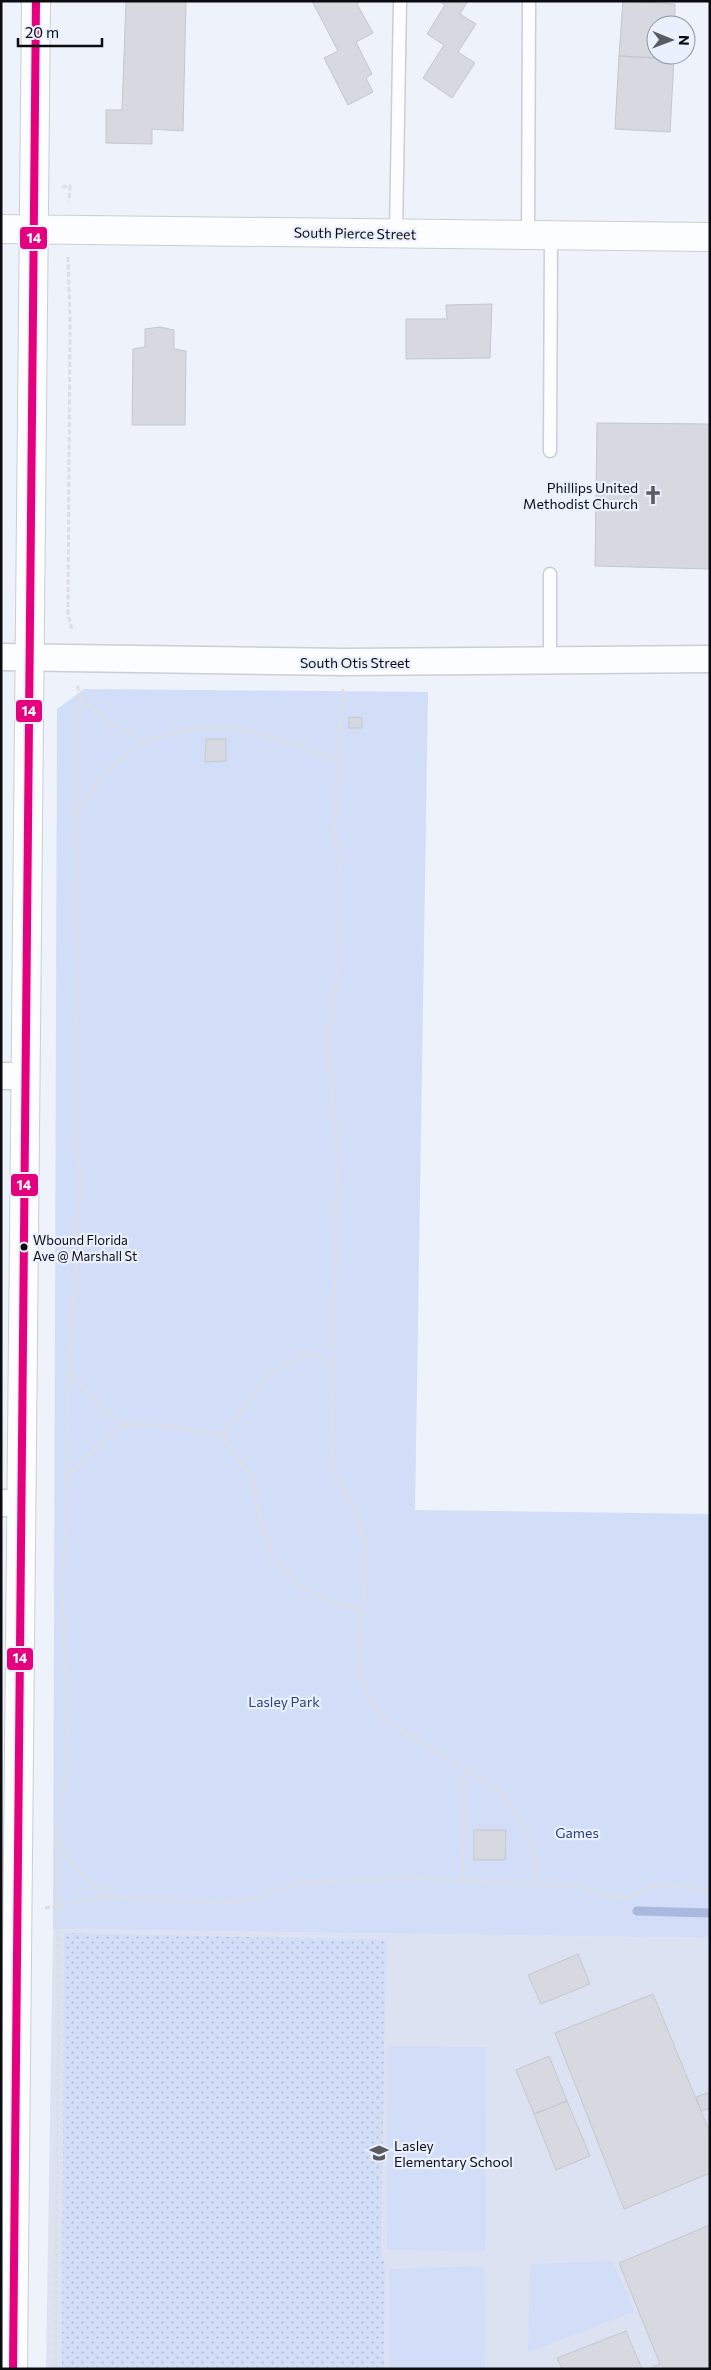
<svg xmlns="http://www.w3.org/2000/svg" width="711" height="2370" viewBox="0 0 711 2370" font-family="Commissioner,sans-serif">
  <defs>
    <pattern id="grass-dots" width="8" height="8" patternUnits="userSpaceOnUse" patternTransform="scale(1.25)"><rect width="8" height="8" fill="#d2ddf8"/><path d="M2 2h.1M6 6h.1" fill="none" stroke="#b3bcd4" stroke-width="1.8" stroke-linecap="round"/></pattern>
  </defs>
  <rect width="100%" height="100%" fill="#eef2fa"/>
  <!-- built -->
  <path fill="#dce2f1" d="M53,1929L710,1938V2369H46Z"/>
  <!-- grass -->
  <path fill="url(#grass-dots)" d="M64,1933L386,1940L381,2252L385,2265L384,2369H62Z"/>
  <!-- park -->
  <path fill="#d2ddf8" d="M84,689L428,692L415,1510L710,1514V1938L53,1929L57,709Z
    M388,2046L486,2047L485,2251L387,2250Z
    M612,2261L635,2311L528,2353L530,2264Z
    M484,2266L485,2369H389V2269Z"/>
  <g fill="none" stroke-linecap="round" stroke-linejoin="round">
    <!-- stream -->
    <path stroke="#aab8de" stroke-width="9" d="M637,1911L710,1913"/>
  </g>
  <!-- building -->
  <path fill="#d6d9df" stroke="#c4c7cd" d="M126,1H186L183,131L152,129V144L106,143V110H122Z
    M312,1H361L357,4L373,33L356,42L372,74L366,78L373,92L348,105L324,58L338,51Z
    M439,1H468L460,14L476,24L458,52L475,63L452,98L423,78L444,45L427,34L445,5Z
    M623,1L675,4V25H656V55H674V59L619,56Z
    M619,56L674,59L670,132L615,129Z
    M492,304L490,358L406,359V319H447L446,305Z
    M160,327L174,330V349L186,351L185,425H132L133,349L145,347V329Z
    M597,423L710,424V569L595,566Z
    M349,717L362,718V728H349Z
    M206,739H226V761L205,762Z
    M474,1830H506L505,1860H474Z
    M578,1954L590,1984L541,2004L528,1975Z
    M653,1994L710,2133V2173L624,2209L555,2033Z
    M549,2056L567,2101L534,2114L516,2070Z
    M710,2092V2108L701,2111L696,2097Z
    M567,2101L590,2156L556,2170L534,2114Z
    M710,2225V2369H649L660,2364L619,2263Z
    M626,2331L642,2369H562L557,2358Z"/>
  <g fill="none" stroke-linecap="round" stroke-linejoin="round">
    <!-- lane casing -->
    <g stroke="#cbced4" stroke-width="15">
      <path id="lane" d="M396,233L400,1
        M528,235L529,1
        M550,451L551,235
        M550,661V574"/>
    </g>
    <!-- street casing -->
    <g stroke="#cbced4" stroke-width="29">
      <path id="street" d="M1,657L345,662L710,659
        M1,1076H25
        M1,1503H21"/>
    </g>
    <!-- secondary casing -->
    <g stroke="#cbced4" stroke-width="30">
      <path id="secondary" d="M1,229L710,237
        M13,2369L36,1"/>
    </g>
    <!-- path -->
    <path stroke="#dddee1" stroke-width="3" stroke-dasharray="5 2.5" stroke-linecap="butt" d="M62,187L70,186L69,201
      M68,257L70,319L68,614L72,630
      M343,689L334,832L341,873L338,974L327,1038L338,1157L331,1441L335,1474L355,1511L366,1547L365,1589L359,1639L360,1673L371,1704L393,1725L502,1793L523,1823L533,1853L537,1883
      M80,699L109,722L144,741
      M78,813L104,773L144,741L189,729L237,728L287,741L337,759
      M333,1363C326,1360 314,1354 307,1354C275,1357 240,1412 223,1436L253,1481L261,1523L272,1557L297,1584L331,1603L362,1611
      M69,1373L99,1406L126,1426
      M67,1478C77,1466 114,1428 128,1426C152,1421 199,1431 223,1436
      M59,1842C74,1871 86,1882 115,1897
      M462,1880L465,1770
      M45,1908L84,1900L116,1897L223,1903L253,1899L299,1883L407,1878L579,1886L607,1897L629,1898L649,1887L684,1886L710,1891
      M55,2369L59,1984L58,1839L68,1743L62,1589L66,1531L69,1373L80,1186L74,1062L79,977L77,815V725L80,699L77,684"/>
    <!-- lane -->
    <use href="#lane" stroke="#fcfdfe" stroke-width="12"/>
    <!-- street -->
    <use href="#street" stroke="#fcfdfe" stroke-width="26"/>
    <!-- secondary -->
    <use href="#secondary" stroke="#fcfdfe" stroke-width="28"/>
    <!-- bus-1 casing -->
    <g stroke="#eaf0fe" stroke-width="11">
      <path id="bus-1" d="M13,2369L36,1"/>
    </g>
    <!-- bus-1 -->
    <use href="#bus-1" stroke="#e5007d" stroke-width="8"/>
  </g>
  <!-- icons -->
  <defs>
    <g id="church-bare" transform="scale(1.5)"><path d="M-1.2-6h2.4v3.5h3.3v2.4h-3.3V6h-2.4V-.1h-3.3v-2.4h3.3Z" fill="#5a5c62" stroke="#eaf0fe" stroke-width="2.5" paint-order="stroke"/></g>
    <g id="school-bare" transform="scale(1.5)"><path d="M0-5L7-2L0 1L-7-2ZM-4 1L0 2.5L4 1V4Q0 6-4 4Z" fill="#5a5c62" stroke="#eaf0fe" stroke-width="2.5" paint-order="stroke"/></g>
  </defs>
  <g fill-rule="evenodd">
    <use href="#church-bare" x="653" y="495"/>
    <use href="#school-bare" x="379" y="2153"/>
  </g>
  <!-- markers -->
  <circle fill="#0a0c10" stroke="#eaf0fe" stroke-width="2" cx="24" cy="1247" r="4.5"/>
  <g text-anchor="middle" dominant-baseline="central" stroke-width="4.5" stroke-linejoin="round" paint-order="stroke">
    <!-- bus labels -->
    <g font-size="13" fill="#0a0c10" stroke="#eaf0fe" text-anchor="start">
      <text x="33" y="1240">Wbound Florida<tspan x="33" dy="16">Ave @ Marshall St</tspan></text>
    </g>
    <!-- street labels -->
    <g font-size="14" fill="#0a0c10" stroke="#eaf0fe">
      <text transform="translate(355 233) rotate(1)">South Pierce Street</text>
      <text x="355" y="662">South Otis Street</text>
    </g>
    <!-- poi labels -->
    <g font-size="14" fill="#0a0c10" stroke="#eaf0fe" text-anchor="end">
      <text x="638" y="487">Phillips United<tspan x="638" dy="16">Methodist Church</tspan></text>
      <text x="394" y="2145" text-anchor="start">Lasley<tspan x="394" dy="16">Elementary School</tspan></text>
    </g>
    <!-- park labels -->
    <g font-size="14" fill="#2e407e" stroke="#eaf0fe">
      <text x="284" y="1701">Lasley Park</text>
      <text x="577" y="1832">Games</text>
    </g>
  </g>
  <g stroke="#eaf0fe" stroke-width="2">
    <rect x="19" y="226" width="29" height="24" rx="5" fill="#e5007d"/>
    <rect x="15" y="699" width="28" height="24" rx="5" fill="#e5007d"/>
    <rect x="10" y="1173" width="29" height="24" rx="5" fill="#e5007d"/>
    <rect x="6" y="1647" width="28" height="24" rx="5" fill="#e5007d"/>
  </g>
  <g font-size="14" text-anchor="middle" font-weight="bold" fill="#fff">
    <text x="34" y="243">14</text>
    <text x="29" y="716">14</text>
    <text x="24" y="1190">14</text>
    <text x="20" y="1663">14</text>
  </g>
  <!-- border -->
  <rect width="711" height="2370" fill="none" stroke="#0a0c10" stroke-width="5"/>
  <!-- north arrow -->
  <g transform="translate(671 40) rotate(91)"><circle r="24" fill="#eaf0fe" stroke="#90959f"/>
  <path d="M0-4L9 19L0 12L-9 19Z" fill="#5a5c62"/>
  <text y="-8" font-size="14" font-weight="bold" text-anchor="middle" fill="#0a0c10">N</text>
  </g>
  <!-- scale -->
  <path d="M18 38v8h84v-8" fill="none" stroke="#0a0c10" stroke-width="2.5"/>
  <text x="25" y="38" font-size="15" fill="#0a0c10" stroke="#eaf0fe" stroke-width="4" paint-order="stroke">20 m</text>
</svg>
